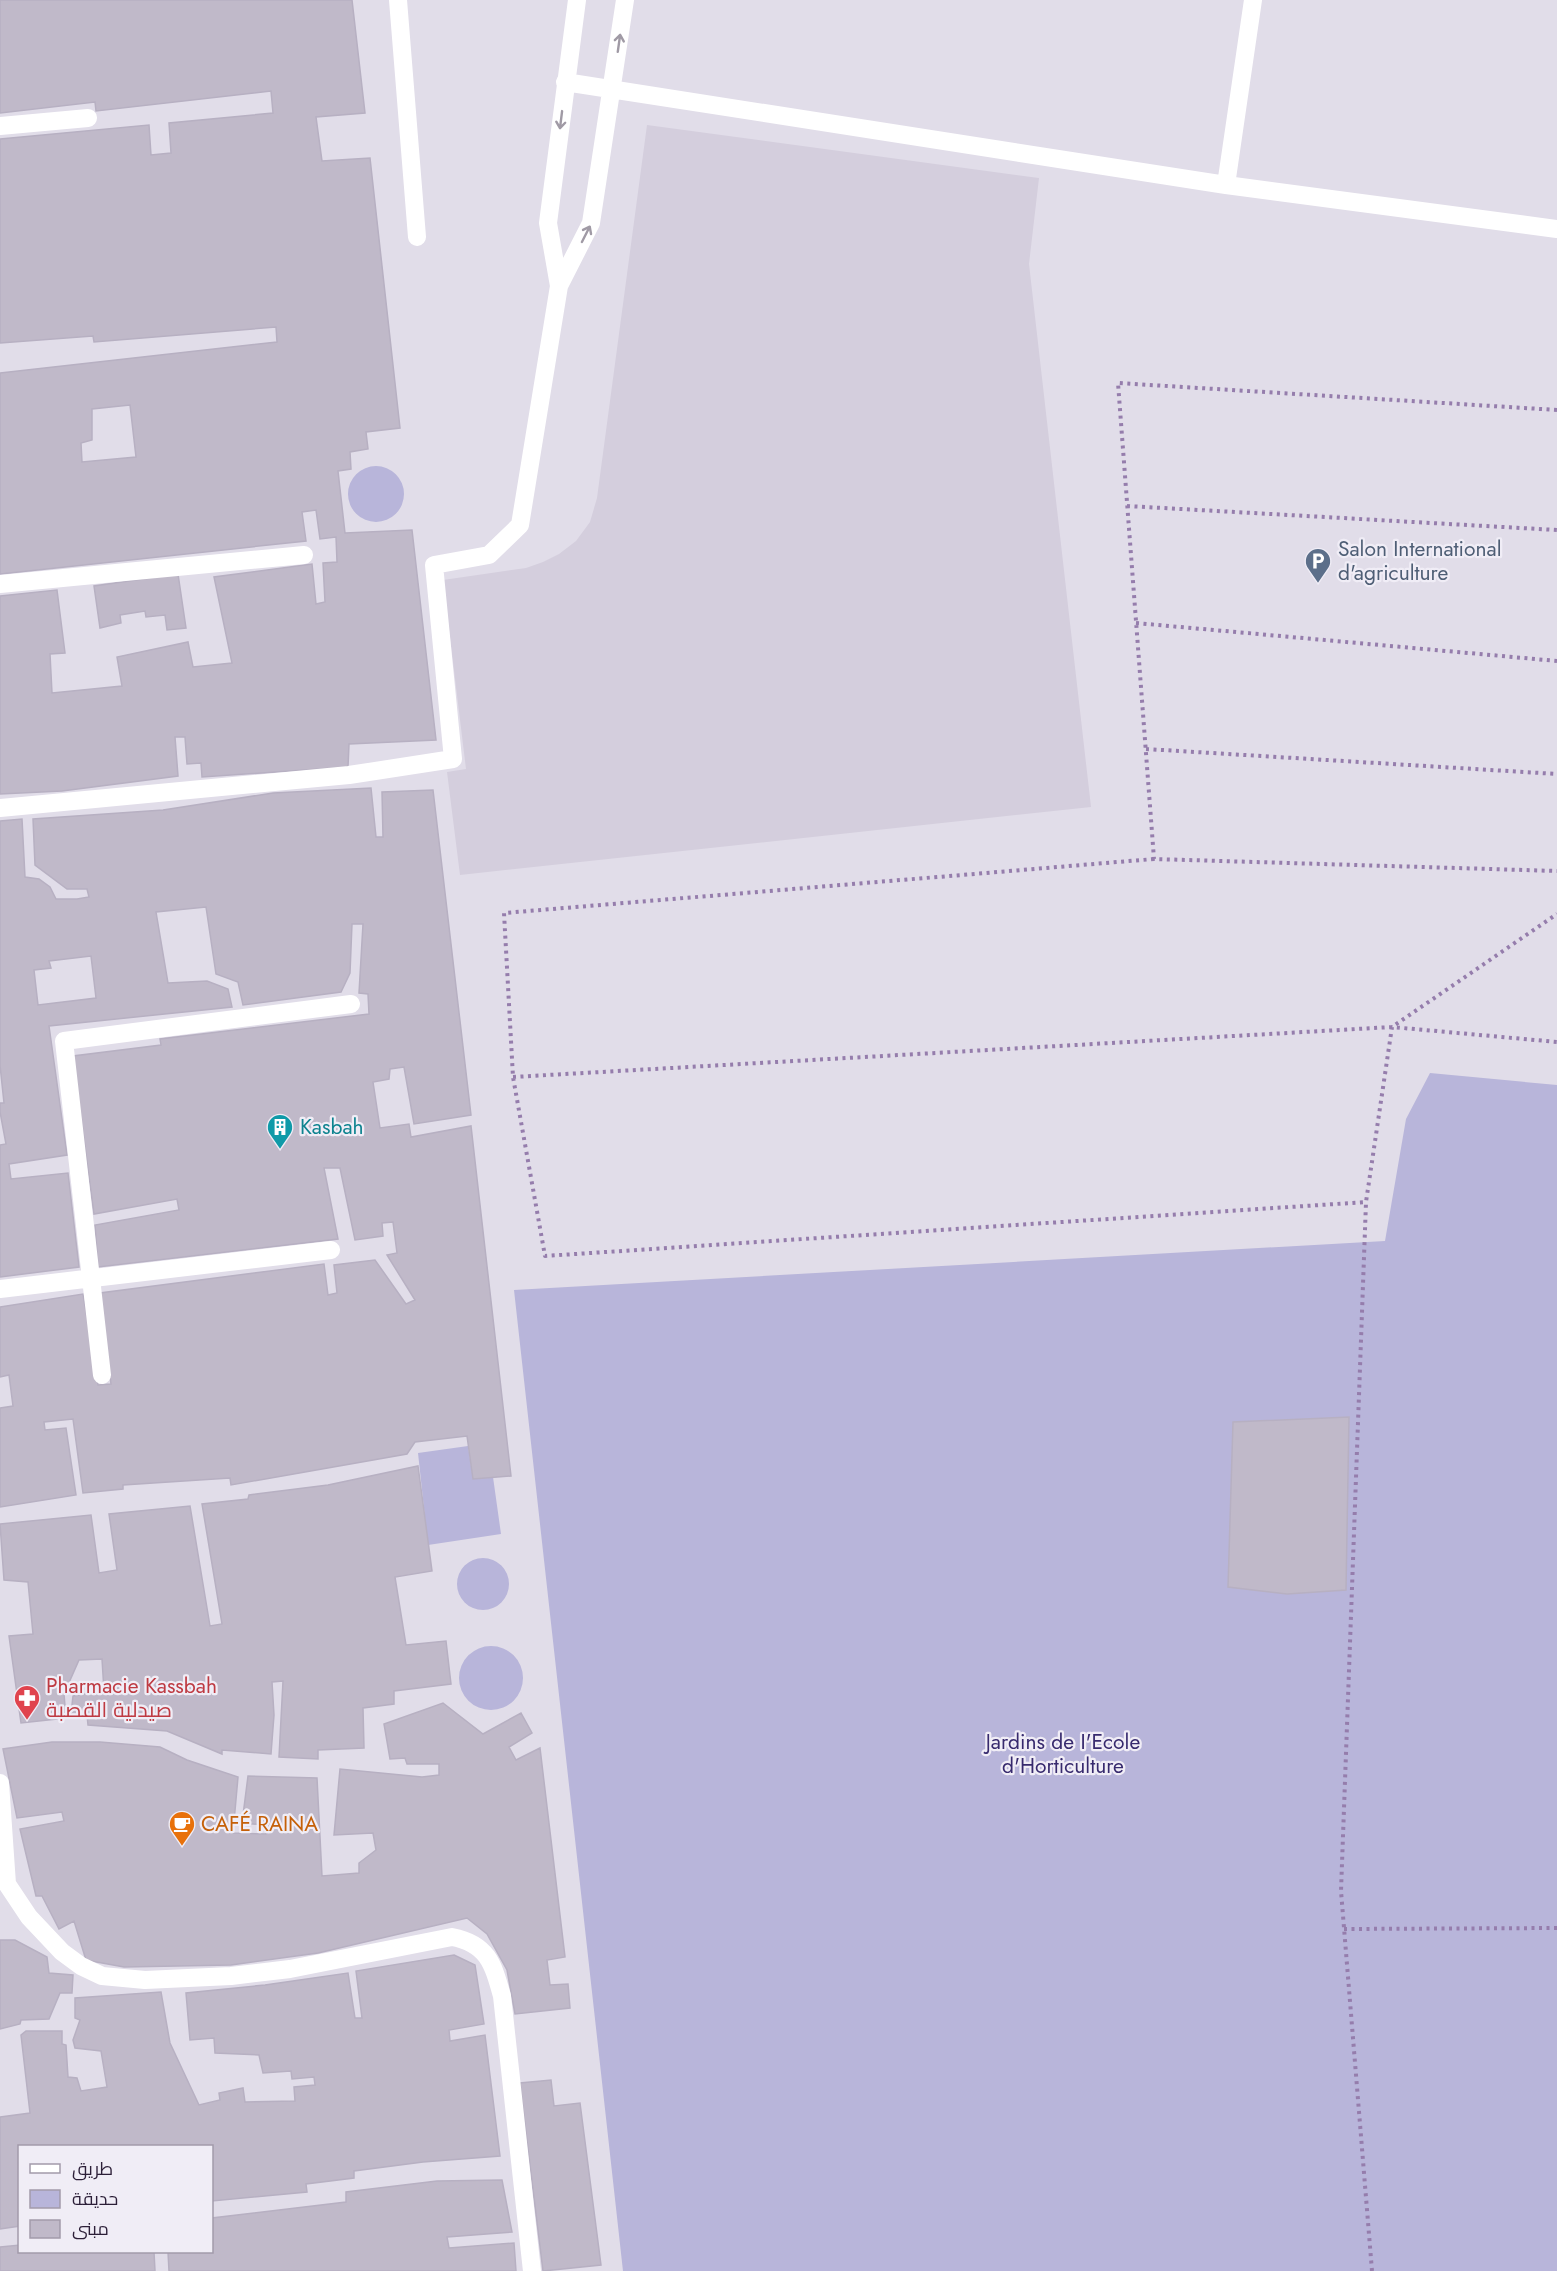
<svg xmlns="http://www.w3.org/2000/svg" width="1557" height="2271" viewBox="0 0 1557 2271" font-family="Jost,Cairo,sans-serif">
  <rect width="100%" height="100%" fill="#e1dde9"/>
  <!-- built -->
  <path fill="#d4cedd" d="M647,125L1039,178L1029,264L1091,807L460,875L447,772L466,769L443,580L526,568L543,562L559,554L576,541L590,522L597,498Z"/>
  <!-- green -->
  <path fill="#b8b5da" d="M348 494a28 28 0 1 1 56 0a28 28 0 1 1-56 0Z
    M1430,1073L1557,1085V2271H623L514,1290L1385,1241L1406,1119Z
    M468,1446L473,1479L493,1477L501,1534L428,1545L418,1453Z
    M457 1584a26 26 0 1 1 52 0a26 26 0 1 1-52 0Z
    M459 1678a32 32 0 1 1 64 0a32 32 0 1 1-64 0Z"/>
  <!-- building -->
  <path fill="#c0b9c9" stroke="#b7b0c2" stroke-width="1.5" fill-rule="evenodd" d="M0,0H352L365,113L316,117L322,161L370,158L400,428L366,432L368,449L350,452L351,469L338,471L345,533L412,530L436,740L349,744L348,767L202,777L201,763L187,764L185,737H175L178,776L62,791L0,794V596L57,590L65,653L50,654L52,693L122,686L117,657L188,642L193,667L232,663L214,577L312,564L316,604L325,602L323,563L337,562L336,537L320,539L316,510L302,512L306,541L0,574V373L277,342L276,327L94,342L93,336L0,343V139L149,125L151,155L171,153L169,123L273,113L271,91L96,111L95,102L0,113ZM130,405L136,457L82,462L81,443L92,440V409Z
    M178,574L186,628L167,630L165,615L146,617L145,611L120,615L121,623L100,628L94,586Z
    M371,788L376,837H383L382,792L433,790L471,1115L414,1124L404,1067L390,1069L389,1079L373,1082L380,1128L409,1124L411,1137L471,1126L511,1476L473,1479L467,1436L415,1442L407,1454L231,1485L230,1478L123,1485V1489L83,1493L73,1419L44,1422L45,1430L66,1428L76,1495L0,1507V1408L13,1406L9,1375L0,1377V1307L83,1294L98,1385L111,1384L100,1293L324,1264L328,1295L337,1293L334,1265L375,1260L406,1304L415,1300L387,1255L397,1253L393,1222L382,1223L383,1236L355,1240L340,1168H324L338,1239L98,1267L95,1225L179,1210L177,1199L94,1214L73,1056L161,1045L160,1039L369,1014L368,994L359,993L363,924H352L350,973L341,992L243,1005L238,982L216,974L206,907L156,912L168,983L207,981L228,989L232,1007L49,1026L67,1155L9,1164L11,1179L68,1173L79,1267L0,1277V1145L6,1144L0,1112V1103H4L0,1065V821L22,819L25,877L39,879L50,887L56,899H77L89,897L87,889H67L35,865L33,819L163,810L273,793ZM91,956L96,998L38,1005L34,970L51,968L49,961Z
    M1349,1417L1346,1590L1287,1594L1228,1587L1233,1422Z
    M418,1466L432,1571L395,1577L406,1645L446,1641L451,1684L394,1691V1704L363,1708L364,1748L318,1750V1759L279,1757L283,1681L272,1682L274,1715L271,1754L222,1750V1754L167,1731L88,1725L87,1715L71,1714L73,1696L104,1691L102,1659L79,1660L64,1694L66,1718L21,1723L9,1636L33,1634L28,1582L4,1580L0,1524L91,1515L99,1573L117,1570L109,1514L190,1506L210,1626L222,1624L202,1504L248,1499L249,1495L328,1485Z
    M443,1703L483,1734L521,1713L532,1733L509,1747L516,1760L540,1748L565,1957L547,1960L550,1985L568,1984L570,2008L515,2014L507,1970L487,1934L467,1918L318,1953L231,1965L124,1967L86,1960L74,1921L59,1929L42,1896H36L20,1829L64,1821L62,1812L17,1818L3,1749L52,1742H100L160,1747L187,1760L238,1777L233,1833L266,1834V1825L242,1823L248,1776L317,1778L322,1876L359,1873V1863L376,1850L373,1833L334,1835L340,1769L422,1777L439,1775V1764H407L405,1758L390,1759L384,1724Z
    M0,1940H15L47,1957L49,1973L73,1975L72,1993H60L49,2019L21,2020L20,2024L0,2029Z
    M454,1955L475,1965L484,2024L449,2030L450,2041L485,2035L500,2156L423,2162L354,2171V2178L306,2184L307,2192L212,2201V2146H20V2226L0,2229V2117L30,2113L21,2035L26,2031H62V2044L66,2045L68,2077L77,2078L81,2091L107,2087L101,2051L75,2048L73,2040L80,2020L75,2018V1998L161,1992L170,2043L199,2105L220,2100L219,2093L243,2088L245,2102L295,2101L294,2087L315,2085L314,2077L292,2079L291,2071L263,2073L259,2055L215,2053L214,2038L190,2040L186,1993L265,1985L348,1973L355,2018H362L356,1971Z
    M551,2080L554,2106L580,2103L601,2265L543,2271L520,2083Z
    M502,2180L512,2232L447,2237L449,2248L514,2243L516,2271H169L168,2252H212V2218L346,2202V2192L437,2181Z
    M20,2245V2252H154L155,2271H0V2247Z"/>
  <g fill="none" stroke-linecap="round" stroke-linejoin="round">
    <!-- path -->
    <path stroke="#957dac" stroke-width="4" stroke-dasharray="3 4.5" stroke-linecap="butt" d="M1557,410L1118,383L1154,859L1557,871
      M1127,506L1557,530
      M1136,623L1557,661
      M1146,749L1557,774
      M1154,859L504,913L513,1077L545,1256L1366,1202
      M513,1077L1392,1027L1557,914
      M1344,1929L1557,1928
      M1372,2271L1341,1891L1366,1202L1392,1027L1557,1042"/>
    <!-- minor -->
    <path stroke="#fff" stroke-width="18" d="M398,0L417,237
      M565,82L1226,185L1557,229
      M0,126L88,118
      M1226,185L1253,0
      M559,286L548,223L577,0
      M0,584L304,555
      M0,808L349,775L453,759L434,565L489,555L520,525L559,286L591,223L625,0
      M0,1289L331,1250
      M102,1375L64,1041L351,1004
      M0,1783L7,1884L29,1917L62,1952L81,1966L102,1976L145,1980L231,1976L290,1969L452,1937C488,1944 493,1964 502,1996L532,2271"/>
  </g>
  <!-- one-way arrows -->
  <defs><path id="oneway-shaft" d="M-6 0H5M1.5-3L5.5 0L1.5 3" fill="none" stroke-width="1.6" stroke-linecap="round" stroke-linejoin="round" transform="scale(1.5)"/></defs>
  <g stroke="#a09aa5">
    <use href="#oneway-shaft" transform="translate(619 43) rotate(-82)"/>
    <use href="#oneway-shaft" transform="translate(561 120) rotate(97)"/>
    <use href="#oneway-shaft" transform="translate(586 234) rotate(-63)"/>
  </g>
  <!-- icons -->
  <defs>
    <g id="parking-pin" transform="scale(1.35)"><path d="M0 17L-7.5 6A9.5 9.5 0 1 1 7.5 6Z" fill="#5c6f8a" stroke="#f0edf6"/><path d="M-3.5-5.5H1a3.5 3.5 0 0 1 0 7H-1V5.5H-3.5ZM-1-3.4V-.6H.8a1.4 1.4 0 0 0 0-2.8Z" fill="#fff"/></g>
    <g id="building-pin" transform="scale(1.35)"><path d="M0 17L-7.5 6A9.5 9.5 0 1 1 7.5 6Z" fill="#0f9aa8" stroke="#f0edf6"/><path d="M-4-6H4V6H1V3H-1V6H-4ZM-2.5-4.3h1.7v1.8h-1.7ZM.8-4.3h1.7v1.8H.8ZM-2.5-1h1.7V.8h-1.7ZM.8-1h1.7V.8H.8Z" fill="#fff"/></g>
    <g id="pharmacy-pin" transform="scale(1.35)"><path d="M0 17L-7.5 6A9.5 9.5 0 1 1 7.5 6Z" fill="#e0444e" stroke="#f0edf6"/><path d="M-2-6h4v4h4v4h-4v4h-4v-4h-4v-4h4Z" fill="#fff"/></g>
    <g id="cafe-pin" transform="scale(1.35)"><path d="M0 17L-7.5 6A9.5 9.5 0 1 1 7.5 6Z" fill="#e8710a" stroke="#f0edf6"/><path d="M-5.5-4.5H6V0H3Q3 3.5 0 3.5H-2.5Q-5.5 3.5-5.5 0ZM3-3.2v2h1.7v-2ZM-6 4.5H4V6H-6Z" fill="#fff"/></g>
  </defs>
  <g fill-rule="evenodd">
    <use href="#parking-pin" x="1318" y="561"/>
    <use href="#building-pin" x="280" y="1127"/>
    <use href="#pharmacy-pin" x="27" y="1698"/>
    <use href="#cafe-pin" x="182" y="1824"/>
  </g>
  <g text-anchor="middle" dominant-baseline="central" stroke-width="4.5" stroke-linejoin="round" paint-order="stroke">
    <!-- service labels -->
    <g font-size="21" fill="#4e5e75" stroke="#f0edf6" text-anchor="start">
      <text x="1338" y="549">Salon International<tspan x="1338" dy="24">d'agriculture</tspan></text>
    </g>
    <!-- culture labels -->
    <g font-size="21" fill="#0d838f" stroke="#f0edf6" text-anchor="start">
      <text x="300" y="1127">Kasbah</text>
    </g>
    <!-- health labels -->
    <g font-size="21" fill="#be3a42" stroke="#f0edf6" text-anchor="start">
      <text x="46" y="1686">Pharmacie Kassbah<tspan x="46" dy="24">صيدلية القصبة</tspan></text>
    </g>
    <!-- park labels -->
    <g font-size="21" fill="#372a6e" stroke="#f0edf6">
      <text x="1063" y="1742">Jardins de I'Ecole<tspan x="1063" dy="24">d'Horticulture</tspan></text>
    </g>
    <!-- food labels -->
    <g font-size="21" fill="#c56008" stroke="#f0edf6" text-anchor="start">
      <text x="201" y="1824">CAFÉ RAINA</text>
    </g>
  </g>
  <!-- legend -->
  <rect x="18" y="2145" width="195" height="108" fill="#f0edf6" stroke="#a29baa" stroke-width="1.5"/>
  <rect x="30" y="2164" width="30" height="9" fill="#ffffff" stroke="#a29baa" stroke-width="1.5"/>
  <text x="72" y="2175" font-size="18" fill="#2c1f38">طريق</text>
  <rect x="30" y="2190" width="30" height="18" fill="#b8b5da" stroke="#a29baa" stroke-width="1.5"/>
  <text x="72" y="2205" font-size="18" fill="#2c1f38">حديقة</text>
  <rect x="30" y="2220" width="30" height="18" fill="#c0b9c9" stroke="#a29baa" stroke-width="1.5"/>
  <text x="72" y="2235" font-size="18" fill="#2c1f38">مبنى</text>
</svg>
